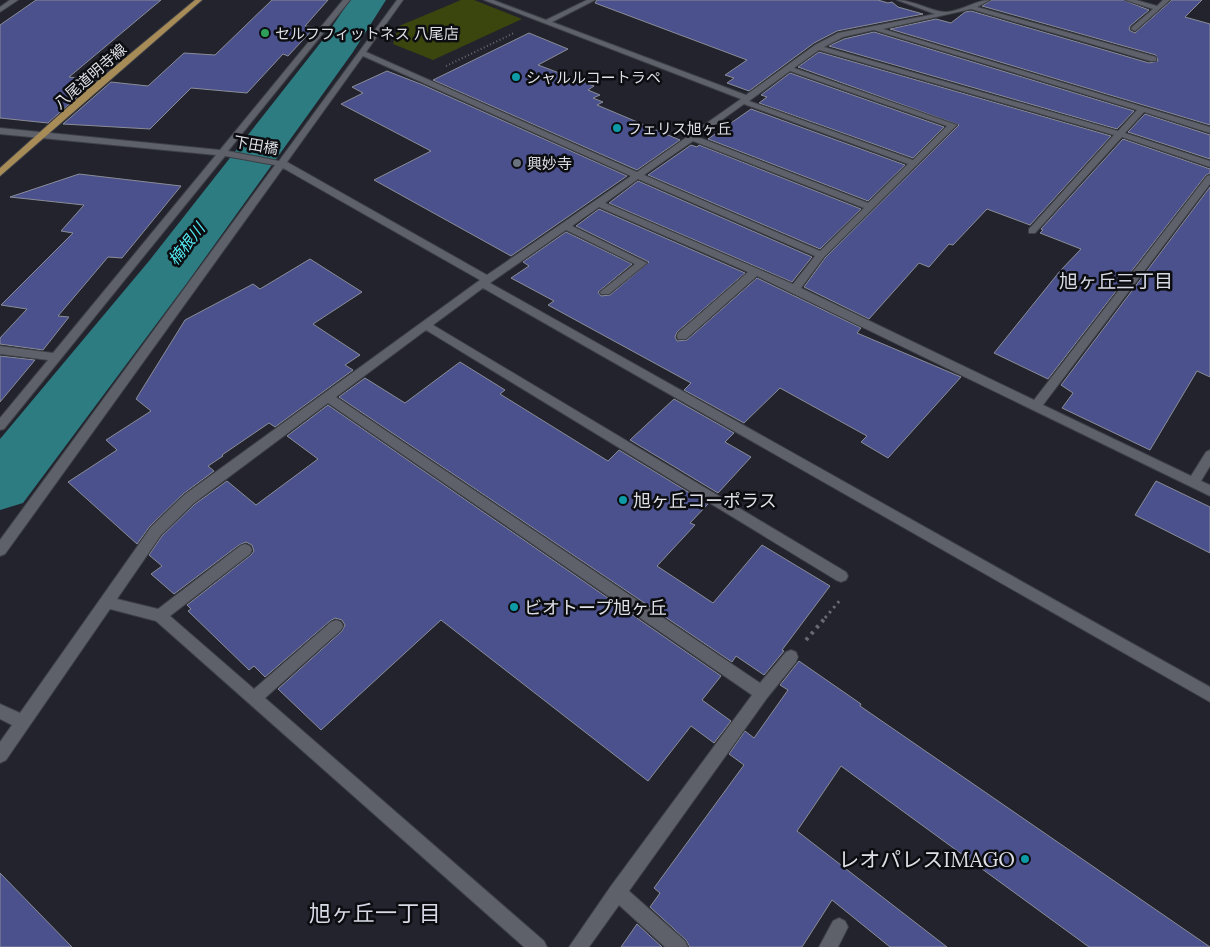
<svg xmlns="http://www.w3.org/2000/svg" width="1210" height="947" viewBox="0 0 1210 947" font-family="Lora,'Noto Sans JP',serif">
  <rect width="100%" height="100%" fill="#22232c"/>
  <!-- green -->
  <path fill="#3b450e" d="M461,0H474L522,19L433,60L393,44L399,26Z"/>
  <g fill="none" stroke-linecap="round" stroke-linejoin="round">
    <!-- river -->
    <path fill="#2c7c81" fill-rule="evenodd" d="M350,0H386L353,52L187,283L23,503L0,510V439L149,261L325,37Z"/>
  </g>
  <!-- building -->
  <path fill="#4b518c" stroke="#8a8d97" d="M36,0H161L69,77L96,80L48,123L0,118V25Z
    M272,0H328L305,26L315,27L288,56L283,54L247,93L191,88L150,129L63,124L111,82L148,86L184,53L215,55Z
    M597,0H878L888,3L892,2L898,7L923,14L837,31L814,43L749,91L727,83L734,78L725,75L747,60L595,3Z
    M992,0H1123L1149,10L1130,26L1129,30L1135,33L1172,0H1202L1185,17L1210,24V125L890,29L936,19L951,23L965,12L971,11L1149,63L1158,61L1156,55L982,6Z
    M874,32L1134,111L1117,129L829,46L844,39Z
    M529,33L568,49L538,65L594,86L588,90L600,95L593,98L603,102L597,105L680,140L637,170L433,80Z
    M819,52L1111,136L1030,225L987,209L953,245L949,244L929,267L919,263L869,319L804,287L825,258L959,125L798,67Z
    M387,71L423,85L627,176L511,256L374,180L431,151L341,104L363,93L352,87Z
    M790,73L944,127L913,158L759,103L767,97L761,95Z
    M751,109L905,165L868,201L708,139Z
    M1145,114L1210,135V159L1128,132Z
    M1123,139L1210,169V173L1206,175L1048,379L994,353L1060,271L1081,249L1040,233L1043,230L1041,229Z
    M691,145L697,147L699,145L861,209L820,249L648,175Z
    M79,174L181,186L122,258L108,257L58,316L69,317L43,350L0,344V338L27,309L1,305L73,233L61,231L84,205L10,197Z
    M638,181L812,257L792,282L609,203Z
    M1210,187V377L1197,371L1150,450L1062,408L1073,393L1061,385Z
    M599,209L745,273L677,332L675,337L677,341L687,340L757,278L861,328L857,333L961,377L888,458L861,442L867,436L780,388L744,423L684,390L691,383L548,305L554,301L511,278L529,266L523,262L566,232L632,264L598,292L601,296L610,295L649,262L576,226Z
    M310,259L362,292L313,324L360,355L345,365L353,370L275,427L269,423L222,455L223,456L208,466L214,471L183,494L150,526L137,544L68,482L117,450L106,440L151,411L136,399L185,320L253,284L260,289Z
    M0,356L35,360L0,402Z
    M460,362L505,390L500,394L608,461L619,450L708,504L690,523L695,525L657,566L713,603L762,545L830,586L782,650L784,651L764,675L736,656L732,662L339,397L365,378L405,403Z
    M674,399L734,433L725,442L751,457L718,493L630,440Z
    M328,405L721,676L702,700L731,721L714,743L691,726L648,781L441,620L321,730L278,689L342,631L345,625L342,620L335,618L330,621L265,677L254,666L249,670L188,611L191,609L187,605L251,555L254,551L252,545L246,542L239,545L174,594L151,574L162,566L149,555L162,536L195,504L227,481L256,505L318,459L287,436Z
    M1156,481L1210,507V553L1135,515Z
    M799,661L861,704L860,706L1210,947H1089L841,766L797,831L947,947H890L832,900L802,947H690L686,940L650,907L660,893L654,888L744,765L729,754L745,731L754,738L788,690L780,685Z
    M0,873L72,947H0Z
    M637,924L662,947H621Z"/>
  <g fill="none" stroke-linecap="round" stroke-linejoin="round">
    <!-- minor casing -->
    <g stroke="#3d3f46" stroke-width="2">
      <path id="minor" d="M10,0H18L0,12V7Z
        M343,0H350L228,151L279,161L397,0H403L366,52L637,172L741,99L484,0H493L546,20L587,0H595L552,22L746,95L815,45L838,33L935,14L897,0C914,0 932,12 946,12C962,11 975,0 990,0L977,7L1156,57V61H1150L971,9L883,29L1210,127V133L1144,112L1125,133L1210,161V167L1122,137L1035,233H1029V229L1114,135L819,50L794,68L957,125L824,257L801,288L1034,400L1207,176L1210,175V184L1043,405L1191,476L1206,452L1210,450V466L1201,481L1210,485V496L757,276L686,339H678L677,336L678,333L748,272L599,207L572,226L647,263L609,294H601L600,292L635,264L566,230L490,283L1210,687V702L483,288L433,325L846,572L848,576L846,580L841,582L836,580L426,330L336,397L760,683L786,652L791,650L796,652L798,657L796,662L767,698L629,891L685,941L688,947H665L619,905L589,947H569L611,886L752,695L328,403L194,503L161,535L117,599L158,609L240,546L245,544L250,546L252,550L250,554L170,616L254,689L331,622L336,620L341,622L343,626L341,630L265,698L544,941L547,947H524L156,621L110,609L6,760L0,763V742L12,725L0,719V704L20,713L151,527L184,495L480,280L283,168L5,554L0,556V540L275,165L225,156L4,429L0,430V418L48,360L0,354V346L53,353L216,155L0,134V128L220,150ZM874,30L1137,110L1118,131L824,47L843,37ZM363,56L631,176L487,275L287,162ZM790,71L947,126L913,160L749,101ZM744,104L908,164L868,203L698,137ZM693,141L864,208L820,251L644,175ZM638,179L815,256L793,284L605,203Z
        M1125,0H1136L1157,6L1163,0H1170L1135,31L1131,29L1132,27L1153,9Z
        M839,918L845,921L848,927L838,947H819L833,921Z"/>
    </g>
    <!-- major casing -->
    <g stroke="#3d3f46" stroke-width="2">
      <path id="major" d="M195,0H202L0,176V168L88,89Z"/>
    </g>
    <!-- path-far2 -->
    <path stroke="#686971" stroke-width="2" stroke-dasharray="1 2.5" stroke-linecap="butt" d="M446,66L514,33"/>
    <!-- path-far1 -->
    <path stroke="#686971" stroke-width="3" stroke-dasharray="2.5 4" stroke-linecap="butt" d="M825,618L841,599"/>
    <!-- path -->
    <path stroke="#686971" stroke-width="4" stroke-dasharray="3 5" stroke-linecap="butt" d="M806,640L826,617"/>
    <!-- minor -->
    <use href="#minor" fill="#5e606a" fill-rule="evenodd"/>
    <!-- major -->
    <use href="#major" fill="#a88c57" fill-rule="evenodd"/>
  </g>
  <!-- markers -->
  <circle fill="#2e9e5b" stroke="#0c0d11" stroke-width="2" cx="265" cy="33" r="5"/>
  <g fill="#0f9aa8" stroke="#0c0d11" stroke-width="2">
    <circle cx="516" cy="77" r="5"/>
    <circle cx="617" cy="128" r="5"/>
    <circle cx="623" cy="500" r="5"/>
    <circle cx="514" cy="607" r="5"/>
    <circle cx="1025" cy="859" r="5"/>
  </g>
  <circle fill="#6b7280" stroke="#0c0d11" stroke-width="2" cx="517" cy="163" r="5"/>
  <g text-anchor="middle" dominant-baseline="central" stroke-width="5" stroke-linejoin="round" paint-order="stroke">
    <!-- far-poi labels -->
    <g font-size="15" fill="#dddfe5" stroke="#0c0d11" text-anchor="start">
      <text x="275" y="33">セルフフィットネス 八尾店</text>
      <text x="526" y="77">シャルルコートラペ</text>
      <text x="627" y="128">フェリス旭ヶ丘</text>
      <text x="527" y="163">興妙寺</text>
    </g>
    <!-- far-street labels -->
    <g font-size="15" fill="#dddfe5" stroke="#0c0d11">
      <text transform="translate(90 76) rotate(-41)">八尾道明寺線</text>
      <text transform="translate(256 145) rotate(10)">下田橋</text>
    </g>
    <!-- far-water labels -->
    <g font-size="16" font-style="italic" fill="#52eaf1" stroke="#0c0d11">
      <text transform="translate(186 244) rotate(-52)">楠根川</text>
    </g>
    <!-- poi labels -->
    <g font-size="18" fill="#dddfe5" stroke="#0c0d11" text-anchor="start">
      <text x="633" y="500">旭ヶ丘コーポラス</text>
      <text x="524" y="607">ビオトープ旭ヶ丘</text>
    </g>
    <!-- neighbourhood labels -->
    <g font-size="19" fill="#d7dae5" stroke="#0c0d11">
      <text x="1116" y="281">旭ヶ丘三丁目</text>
    </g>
    <!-- near-poi labels -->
    <g font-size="21" fill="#dddfe5" stroke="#0c0d11" text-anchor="end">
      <text x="1015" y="859">レオパレスIMAGO</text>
    </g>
    <!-- near-neighbourhood labels -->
    <g font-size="22" fill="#d7dae5" stroke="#0c0d11">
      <text x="375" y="913">旭ヶ丘一丁目</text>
    </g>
  </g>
</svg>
